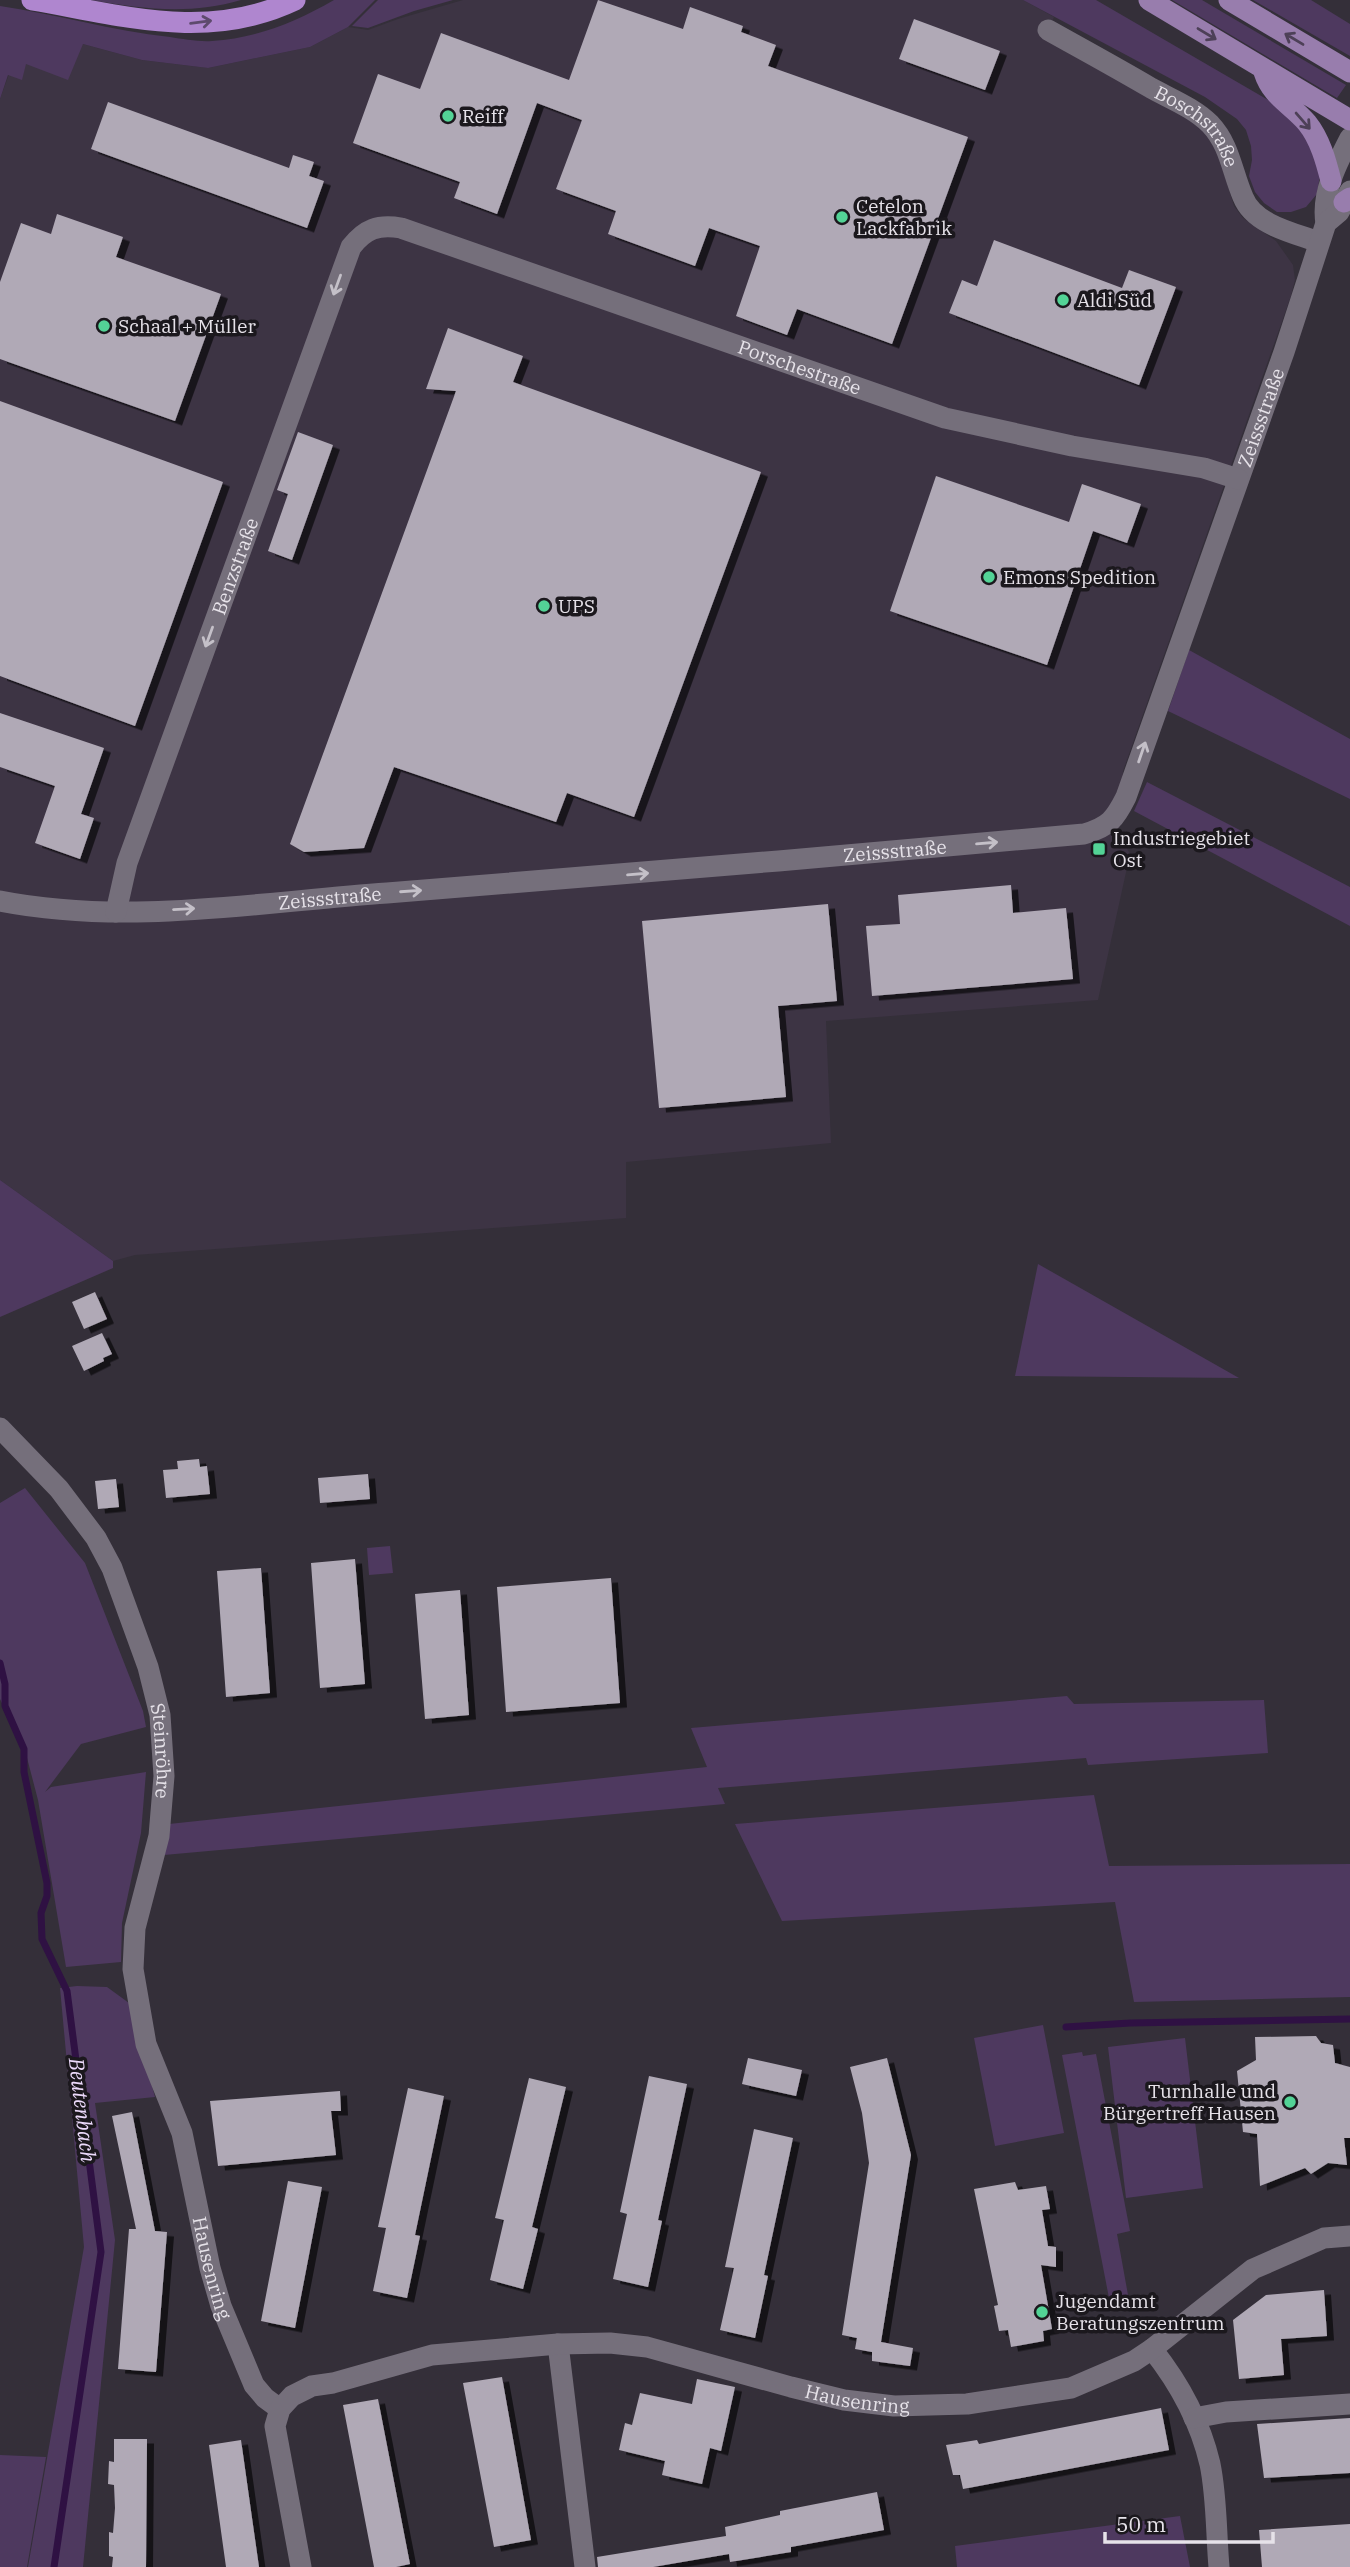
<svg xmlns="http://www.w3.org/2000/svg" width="1350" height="2567" viewBox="0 0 1350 2567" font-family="'IBM Plex Serif',serif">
  <defs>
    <filter id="shadow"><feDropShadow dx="7" dy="4.5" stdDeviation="0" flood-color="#0009"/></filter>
  </defs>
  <rect width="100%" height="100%" fill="#342f39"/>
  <!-- built -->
  <path fill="#3d3444" d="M463,0H1023L1054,17L1043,39L1194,122L1206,132L1219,157L1234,206L1243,218L1276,241L1293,265L1295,280L1291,296L1123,771L1119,833L1130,854L1098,1000L826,1021L831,1143L626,1162V1218L135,1255L113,1261L0,1180V99L9,74L26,64L83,44L142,60L208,68L310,47L348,27L368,30L398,19Z"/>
  <!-- green -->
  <path fill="#4e395f" d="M91,0H241C191,15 141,9 91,0Z
    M334,0H375L348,27L310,47L208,68L142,60L83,44L68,80L26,64L22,80L8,75L0,99V6C57,14 112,31 170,37C183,39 199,42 212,41C257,38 296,22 334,0Z
    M378,0H453L414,11L368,28L352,26Z
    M1023,0H1096L1275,104L1311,142L1320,175L1317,194L1306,207L1291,212H1277L1264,203L1255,192L1249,176L1252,160L1251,146L1246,130L1237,119L1205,97Z
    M1172,0H1202L1346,85L1337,98Z
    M1253,0H1311L1350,24V56Z
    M1189,650L1350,739V799L1168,711Z
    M1147,782L1350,887V926L1134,811Z
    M0,1180L113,1261V1268L0,1317Z
    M1038,1264L1239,1378L1015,1376Z
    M25,1488L85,1563L143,1711L146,1727L81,1744L45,1792L51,1787L146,1772L141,1833L122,1923L121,1962L66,1967L38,1800L26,1754L0,1699V1503Z
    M390,1546L393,1573L369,1575L367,1548Z
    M1067,1696L1074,1704L1264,1700L1268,1753L1088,1765L1086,1758L718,1788L725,1804L164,1855L169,1824L707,1767L691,1728Z
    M1094,1795L1109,1866L1350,1864V1997L1134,2002L1115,1902L782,1921L735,1824Z
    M77,1986L107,1987L129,2003L155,2097L95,2103L115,2240L83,2567H28L84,2247L60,1988Z
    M1043,2025L1064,2133L995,2146L974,2038Z
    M1185,2038L1203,2188L1126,2198L1108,2047Z
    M1082,2052L1083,2056L1096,2054L1130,2231L1117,2234L1128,2295L1109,2298L1062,2055Z
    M0,2455L46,2457L27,2567H0Z
    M1180,2516L1190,2567H957L955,2546Z"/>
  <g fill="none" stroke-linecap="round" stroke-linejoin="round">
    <!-- stream -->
    <path stroke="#2f1143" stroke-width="7" d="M0,1663L5,1684V1706L24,1749V1772L47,1883V1896L41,1913L42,1939L67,1991L101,2252L54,2567
      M1066,2027L1130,2023L1350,2019"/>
  </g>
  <!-- building -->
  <path fill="#b0a9b6" filter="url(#shadow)" d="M598,0L683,29L690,7L743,26L741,32L776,45L768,66L968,137L892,344L797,309L787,335L736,316L760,246L709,228L695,266L608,234L616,211L556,189L582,120L537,103L497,214L454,198L460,182L353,143L378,74L420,89L441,33L569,80Z
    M914,19L1000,51L985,90L899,59Z
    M108,102L289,168L293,155L314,162L309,176L324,181L307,228L91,149Z
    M57,214L123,237L116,257L221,294L175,421L0,359V282L21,223L51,234Z
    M994,240L1122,288L1129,270L1176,287L1139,385L949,313L962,280L977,286Z
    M448,328L523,356L513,382L761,472L634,817L567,793L556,822L394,767L364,848L304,852L290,844L456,391L426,389Z
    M0,401L223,482L135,726L0,676Z
    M298,432L333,445L292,560L268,551L288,494L277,490Z
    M936,476L1069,522L1082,484L1141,504L1127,543L1093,531L1047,665L890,611Z
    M0,713L104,748L81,814L94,818L80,859L35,843L55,786L0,767Z
    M1011,885L1013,913L1066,908L1073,979L872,996L866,926L900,924L898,895Z
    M828,904L837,1001L778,1006L786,1097L659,1108L642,921Z
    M95,1292L107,1319L84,1329L72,1302Z
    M102,1333L112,1354L103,1358L104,1361L84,1371L72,1346Z
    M199,1459L200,1467L207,1466L210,1494L166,1498L163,1470L178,1469L177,1461Z
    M368,1474L370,1499L320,1503L318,1478Z
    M116,1479L119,1507L98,1509L95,1481Z
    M355,1559L365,1684L320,1688L311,1563Z
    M261,1568L270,1693L226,1697L217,1571Z
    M611,1578L620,1703L506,1712L497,1587Z
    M460,1590L469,1715L425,1719L415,1594Z
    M1316,2036L1321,2043L1333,2045L1335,2063L1350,2067V2138H1344L1347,2165L1328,2163L1311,2174L1305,2168L1260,2186L1257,2134L1243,2132L1237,2071L1256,2060L1255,2037Z
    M748,2058L802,2070L796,2096L742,2084Z
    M887,2058L911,2155L881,2342L913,2348L910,2366L872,2361V2352L855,2349L857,2338L842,2335L869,2163L862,2113L850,2067Z
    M649,2076L687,2084L658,2220L662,2221L648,2287L613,2279L627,2214L620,2212Z
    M529,2078L566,2087L532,2227L538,2229L523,2289L490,2280L504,2220L495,2218Z
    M408,2088L444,2096L415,2235L420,2236L407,2298L373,2291L386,2228L378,2227Z
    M340,2091L341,2111H331L336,2155L218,2166L210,2101Z
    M132,2112L155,2231L167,2232L156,2372L118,2369L129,2229H136L112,2116Z
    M754,2129L793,2138L764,2275L768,2276L755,2338L720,2330L734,2268L725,2267Z
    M288,2181L322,2187L295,2328L261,2321Z
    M1015,2182L1018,2190L1046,2186L1050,2209L1042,2210L1048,2246L1056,2247V2267L1041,2265L1052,2329L1043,2331L1044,2341L1011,2347L1008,2330L999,2331L994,2306L998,2305L974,2189Z
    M1324,2290L1327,2336L1281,2339L1284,2375L1239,2379L1233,2320L1266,2295Z
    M502,2377L531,2540L494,2547L463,2383Z
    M697,2379L735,2387L721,2451L710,2448L702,2484L662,2475L665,2461L619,2450L625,2423L632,2425L640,2393L692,2404Z
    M378,2399L410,2564L396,2567H374L343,2405Z
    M1161,2408L1169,2450L963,2489L960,2475H953L946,2445L977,2440L979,2444Z
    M1350,2418V2473L1264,2478L1257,2424Z
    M114,2439H147L146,2567H112L113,2557L109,2556V2532L113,2533L115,2508L114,2485L108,2484L109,2461L114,2462Z
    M241,2440L251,2511L259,2567H226L209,2445Z
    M877,2492L884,2530L791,2547V2552L730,2562L729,2554L653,2567H598L597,2557L726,2536L725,2527L780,2515V2511Z
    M1350,2524V2567H1262L1259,2530Z"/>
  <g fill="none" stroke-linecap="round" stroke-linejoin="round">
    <!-- minor -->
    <g stroke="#756f7b" stroke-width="21">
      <path id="s1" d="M1048,30C1082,49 1117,68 1151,88C1171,99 1194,108 1210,124C1230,145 1232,172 1243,197C1254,225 1294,233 1319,242"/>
      <path d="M1326,223C1321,194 1337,163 1350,138"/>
      <path id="s2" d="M0,901C127,926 259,902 387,893C619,875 852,855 1084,834C1109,827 1115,819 1126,797L1284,352L1326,223L1339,212L1350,191"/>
      <path id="s3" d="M116,912L127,863L351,247C365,229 378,224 401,228L945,418L1072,446L1204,468L1238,479"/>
      <path id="s4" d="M0,1428L59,1489L96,1538L112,1568L148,1667L160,1715L164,1776L159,1836L135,1928L133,1969L146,2044L182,2133L210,2268L221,2306L254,2385L265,2398L280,2409"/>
      <path d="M558,2344L585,2567"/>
      <path d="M1152,2349C1179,2383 1200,2421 1210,2464C1217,2498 1216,2533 1219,2567"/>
      <path d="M1194,2418L1226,2412L1350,2404"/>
      <path id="s5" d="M301,2567L275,2426L280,2409L292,2396L312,2386L333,2383L432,2355L558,2344L610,2343L647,2347L791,2387L844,2400L894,2406L967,2404L1071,2388L1134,2361L1152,2349L1253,2269L1324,2238L1350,2236"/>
    </g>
    <!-- major -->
    <path stroke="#987dad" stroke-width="21" d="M1149,0L1350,120
      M1229,0L1350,72
      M1264,72C1272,97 1291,104 1307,123C1320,139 1326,161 1331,181
      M1344,202L1350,198"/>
    <!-- highway -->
    <path stroke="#af86cf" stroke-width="21" d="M32,0C122,15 207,42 295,0"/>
  </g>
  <!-- one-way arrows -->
  <defs><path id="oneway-shaft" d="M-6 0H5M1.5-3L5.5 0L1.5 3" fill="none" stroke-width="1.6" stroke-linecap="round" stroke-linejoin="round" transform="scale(1.75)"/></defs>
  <use stroke="#5e4a6d" href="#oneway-shaft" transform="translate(201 22) rotate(-7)"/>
  <g stroke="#4d4057">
    <use href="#oneway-shaft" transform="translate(1207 34) rotate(31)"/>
    <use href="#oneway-shaft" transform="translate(1294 39) rotate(-149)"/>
    <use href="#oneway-shaft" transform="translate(1303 121) rotate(49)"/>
  </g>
  <g stroke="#c4c0c8">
    <use href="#oneway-shaft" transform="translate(337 285) rotate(110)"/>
    <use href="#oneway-shaft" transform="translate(209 637) rotate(110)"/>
    <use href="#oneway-shaft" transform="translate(1142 752) rotate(-71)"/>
    <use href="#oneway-shaft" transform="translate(987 843) rotate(-5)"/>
    <use href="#oneway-shaft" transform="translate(638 874) rotate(-5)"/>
    <use href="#oneway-shaft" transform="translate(411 891) rotate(-4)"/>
    <use href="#oneway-shaft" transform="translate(184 909) rotate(-3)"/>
  </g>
  <!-- markers -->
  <g fill="#53d396" stroke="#1b181d" stroke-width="2.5">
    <circle cx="448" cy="116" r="7"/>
    <circle cx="842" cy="217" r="7"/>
    <circle cx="1063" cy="300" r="7"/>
    <circle cx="104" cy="326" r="7"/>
    <circle cx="989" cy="577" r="7"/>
    <circle cx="544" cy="606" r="7"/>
    <rect x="1092" y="842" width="14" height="14" rx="3.5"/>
    <circle cx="1290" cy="2102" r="7"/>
    <circle cx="1042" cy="2312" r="7"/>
  </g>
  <g text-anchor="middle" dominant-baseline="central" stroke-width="7" stroke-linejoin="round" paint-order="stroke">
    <!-- poi labels -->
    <g font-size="19" fill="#e6e2e9" stroke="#1b181d" text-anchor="start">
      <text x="462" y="116">Reiff</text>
      <text x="856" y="206">Cetelon<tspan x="856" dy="22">Lackfabrik</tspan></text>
      <text x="1077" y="300">Aldi Süd</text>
      <text x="118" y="326">Schaal + Müller</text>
      <text x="1003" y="577">Emons Spedition</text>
      <text x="558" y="606">UPS</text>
      <text x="1113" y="838">Industriegebiet<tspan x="1113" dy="22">Ost</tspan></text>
      <text x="1276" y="2091" text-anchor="end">Turnhalle und<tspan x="1276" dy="22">Bürgertreff Hausen</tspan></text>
      <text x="1056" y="2301">Jugendamt<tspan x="1056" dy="22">Beratungszentrum</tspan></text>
    </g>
    <!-- street labels -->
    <g font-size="19" fill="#e6e2e9" stroke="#1b181d">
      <text stroke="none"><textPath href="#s1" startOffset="180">Boschstraße</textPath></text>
      <text stroke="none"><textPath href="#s3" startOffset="1185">Porschestraße</textPath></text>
      <text stroke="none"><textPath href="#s2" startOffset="1549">Zeissstraße</textPath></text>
      <text stroke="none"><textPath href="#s3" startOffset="366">Benzstraße</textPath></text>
      <text stroke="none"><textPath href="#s2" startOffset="898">Zeissstraße</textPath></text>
      <text stroke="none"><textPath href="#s2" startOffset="331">Zeissstraße</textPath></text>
      <text stroke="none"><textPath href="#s4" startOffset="371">Steinröhre</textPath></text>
      <text stroke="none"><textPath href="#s4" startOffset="903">Hausenring</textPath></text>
      <text stroke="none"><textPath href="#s5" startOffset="758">Hausenring</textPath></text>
    </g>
    <!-- water labels -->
    <g font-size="21" font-style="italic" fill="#ecdafb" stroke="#1b181d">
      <text transform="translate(83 2110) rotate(83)">Beutenbach</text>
    </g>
  </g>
  <!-- scale -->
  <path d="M1105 2532v10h168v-10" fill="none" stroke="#e6e2e9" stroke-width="3.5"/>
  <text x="1116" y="2532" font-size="21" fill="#e6e2e9" stroke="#1b181d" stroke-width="5" paint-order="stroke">50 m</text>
</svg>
